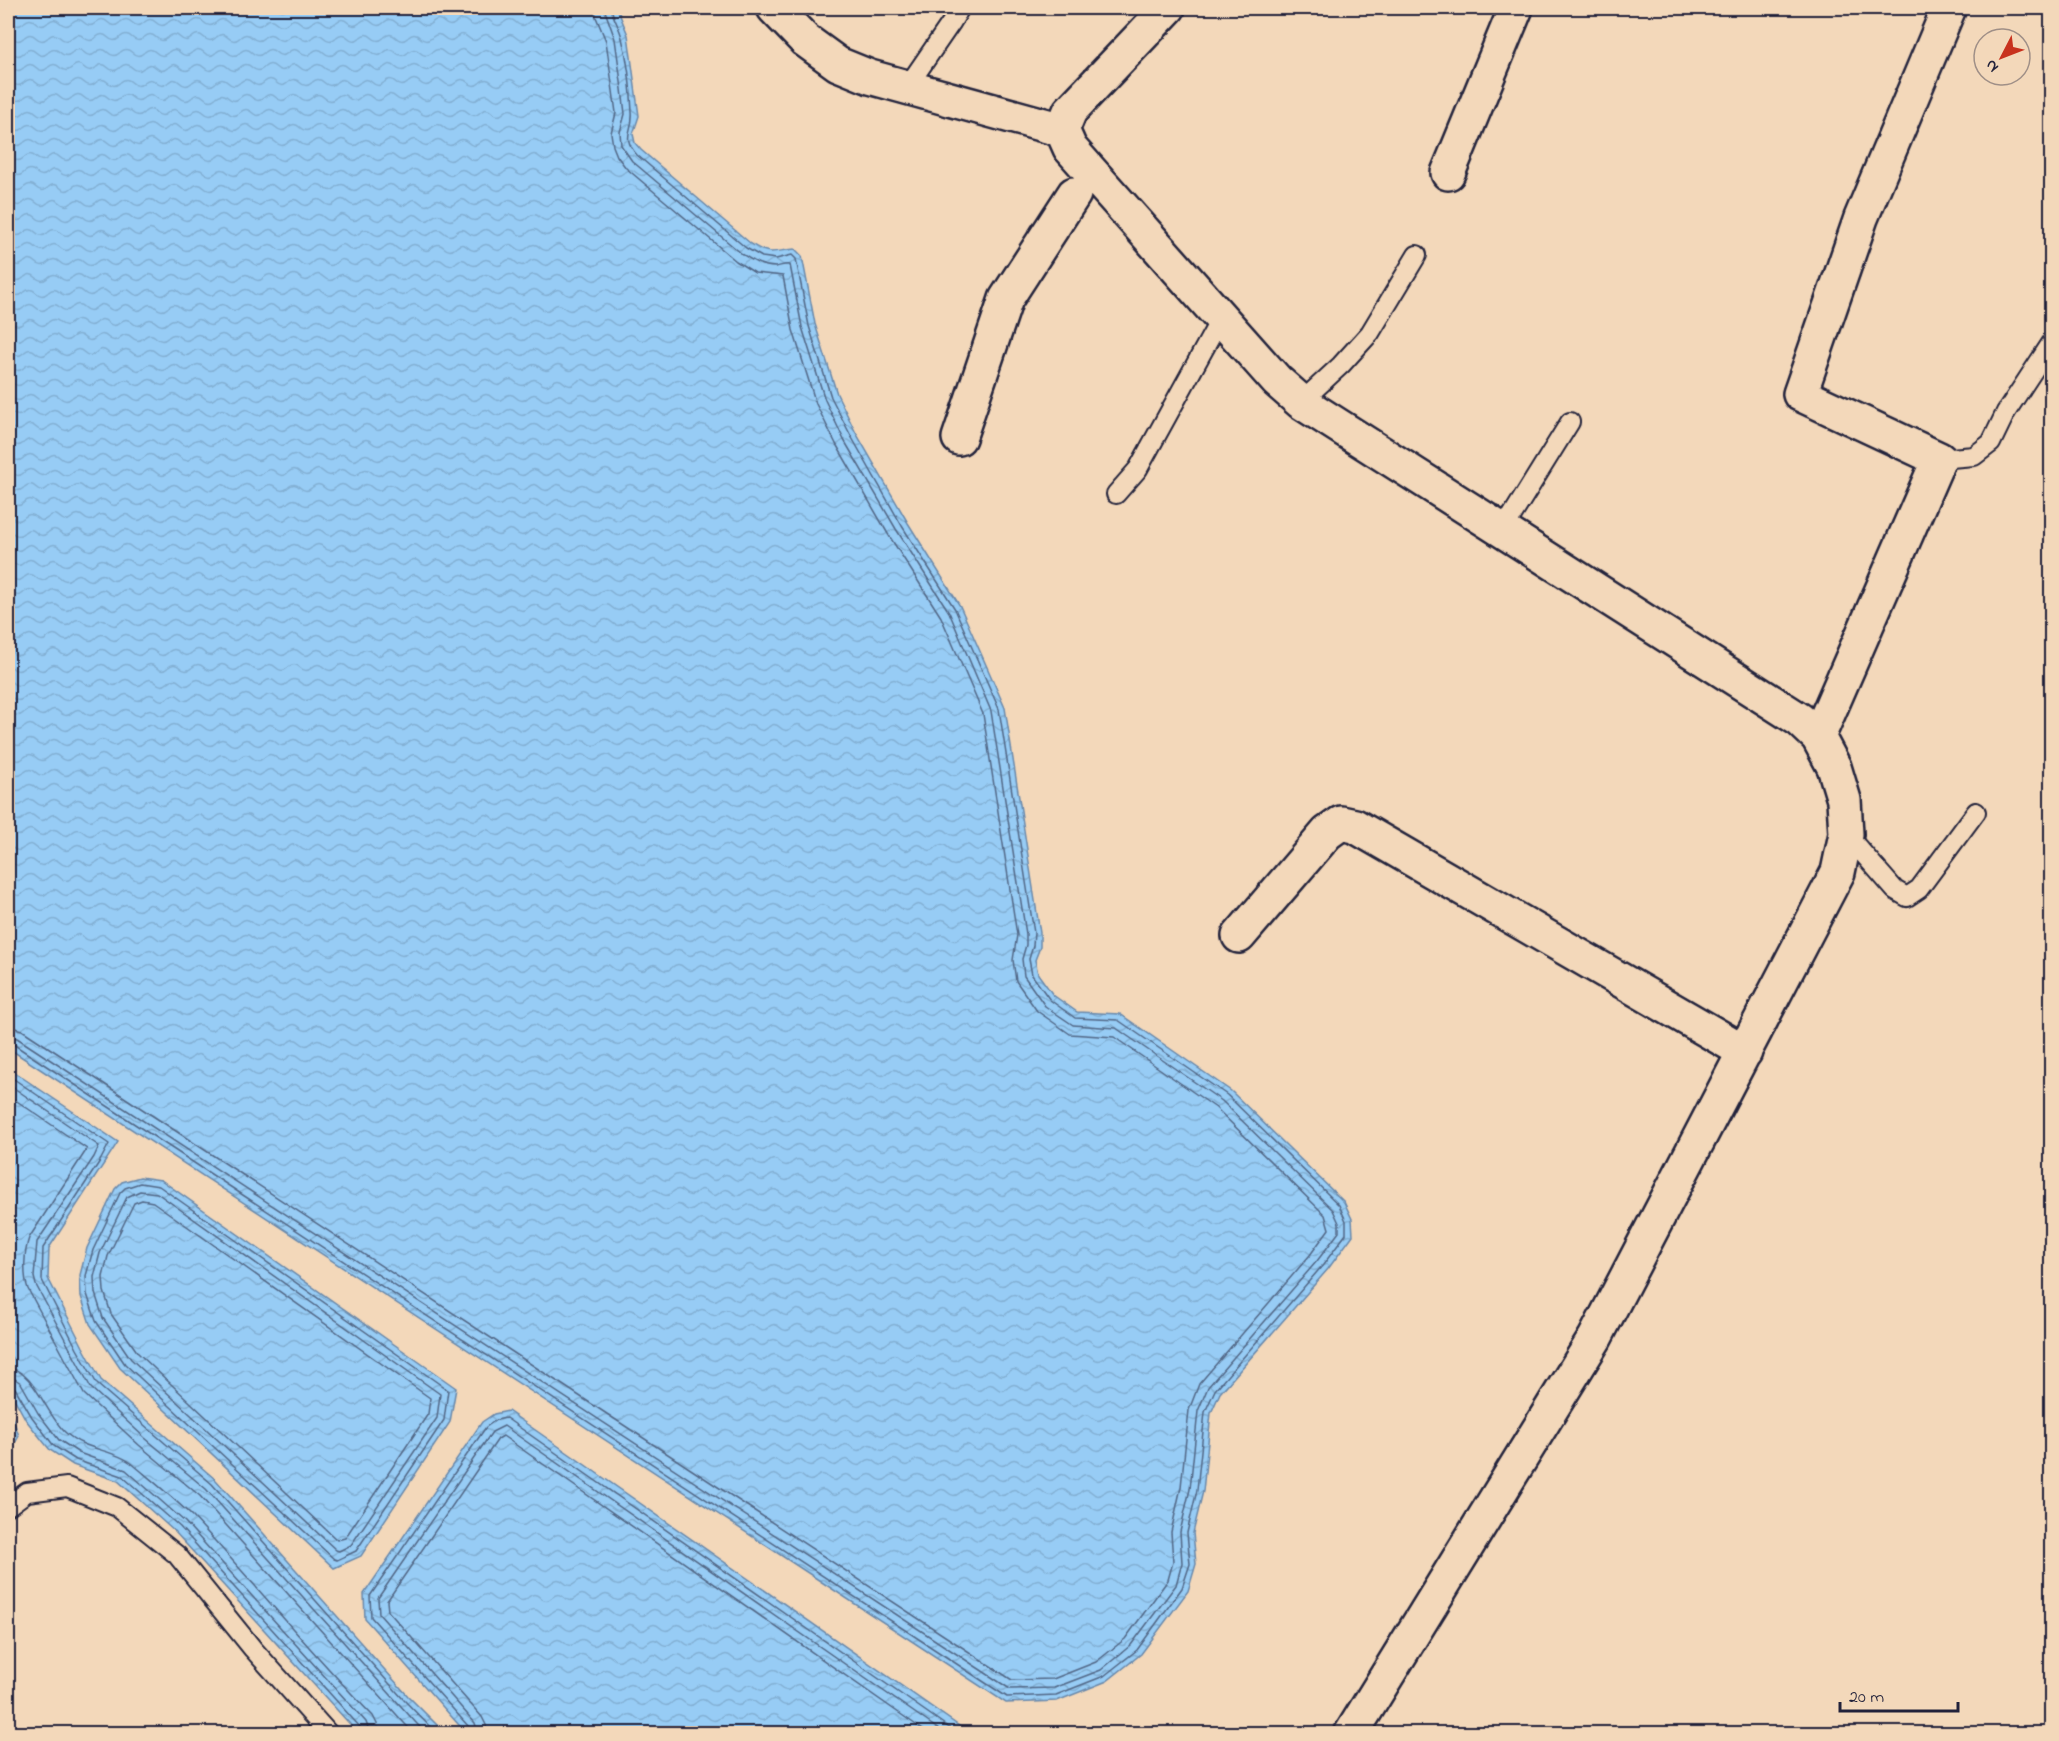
<svg xmlns="http://www.w3.org/2000/svg" width="2059" height="1741" viewBox="0 0 2059 1741" font-family="'Indie Flower',sans-serif">
  <defs>
    <pattern id="water-waves" width="16" height="10" patternUnits="userSpaceOnUse" patternTransform="scale(1.5)"><rect width="16" height="10" fill="#97ccf5"/><path d="M0 5q4-4 8 0t8 0" fill="none" stroke="#82afd3"/></pattern>
  </defs>
  <rect width="100%" height="100%" fill="#f3d8ba"/>
  <filter id="ink" filterUnits="userSpaceOnUse"><feTurbulence type="fractalNoise" baseFrequency=".0167" numOctaves="2"/><feDisplacementMap in="SourceGraphic" scale="12" xChannelSelector="R" yChannelSelector="G"/><feConvolveMatrix kernelMatrix="1 2 1 2 8 2 1 2 1" color-interpolation-filters="sRGB"/></filter>
  <g filter="url(#ink)">
    <!-- water -->
    <path fill="url(#water-waves)" stroke="#6888ab" stroke-width="1.5" d="M8,8H617L628,35L639,116L633,134L635,143L641,150L750,243C771,257 772,251 795,249L802,256L815,324L837,394L856,433L908,523L960,606L1005,708L1040,933V947L1035,960L1038,974L1053,995L1077,1012L1120,1014L1231,1091L1344,1202L1352,1219L1353,1235L1328,1269L1220,1393L1211,1413L1203,1491L1193,1533L1196,1564L1188,1591L1141,1654L1107,1681L1057,1701L1006,1703L8,1048Z
      M8,1068L118,1142L49,1248L48,1278L83,1347L101,1380L216,1480L408,1696L445,1733H358L175,1532L118,1481L73,1465L50,1450L26,1420L8,1387Z
      M140,1177L161,1180L456,1388L450,1422L361,1556L334,1568L120,1368L90,1324L81,1296L80,1275L87,1248L115,1189L122,1182Z
      M8,1406L19,1436L8,1456Z
      M508,1411L969,1733H466L365,1619L364,1594L482,1422L494,1414Z"/>
    <g fill="none" stroke-linecap="round" stroke-linejoin="round">
      <!-- shore -->
      <path stroke="#516685" stroke-width="1.5" d="M8,1026L22,1030L1012,1680L1053,1679L1096,1662L1125,1639L1168,1580L1173,1562L1171,1532L1181,1487L1189,1410L1199,1384L1310,1255L1329,1229L1325,1215L1216,1108L1114,1037L1070,1034L1037,1011L1016,981L1013,960L1017,935L983,714L941,617L888,534L836,444L816,404L793,330L783,276L755,273L736,261L626,168L617,156L613,146L611,133L616,113L613,91L606,41L596,17L595,8
        M8,1036L17,1038L1010,1689L1054,1688L1101,1670L1131,1645L1176,1585L1182,1563L1180,1532L1190,1489L1198,1411L1208,1387L1317,1261L1339,1232V1223L1333,1210L1222,1101L1116,1028L1073,1025L1045,1006L1024,976L1022,959L1026,945V934L991,711L949,612L896,529L844,440L825,400L802,327L790,265C785,264 781,266 775,267C762,267 753,261 742,254L632,161L621,145L620,132L625,114L622,89L615,39L604,8
        M8,1043L13,1044L1007,1697L1056,1695L1104,1676L1137,1650L1182,1588L1190,1564L1187,1533L1197,1490L1205,1412L1215,1390L1323,1265L1346,1234V1221L1339,1205L1227,1095L1118,1020L1075,1018L1050,1000L1032,975L1029,959L1033,946L1034,933L999,709L955,609L902,526L851,436L831,397L809,326L796,259L792,255L776,259L762,257L746,248L637,155C620,135 634,132 632,112C631,88 628,61 622,38C620,28 613,18 611,8
        M8,1075L109,1144L100,1161L43,1248L42,1280L77,1349L97,1384L212,1484L404,1700L437,1734
        M8,1084L99,1146L94,1157L37,1242L34,1277L36,1285L91,1388L145,1438L206,1489L426,1734
        M8,1095L87,1149L29,1238C24,1252 23,1275 28,1289L84,1394L139,1445L200,1496L414,1734
        M140,1183L159,1186L448,1390L444,1420L356,1551L337,1560L334,1559L125,1364L96,1321L87,1294L86,1276L93,1250L120,1193L125,1188Z
        M140,1191L157,1193L440,1394L437,1418L351,1545L339,1551L336,1550L131,1359L103,1318L95,1293L94,1277L100,1253L127,1197Z
        M142,1200L153,1202L430,1398L428,1414L345,1538L337,1540L138,1353L111,1314L104,1291L103,1277L108,1256L134,1203Z
        M8,1368C34,1369 46,1416 66,1433C85,1451 116,1449 135,1466C154,1482 175,1499 193,1517C254,1582 310,1652 373,1716L377,1724L379,1734
        M8,1377L15,1379L21,1383L38,1413L59,1440L79,1453L126,1470L185,1522L366,1722L370,1734
        M8,1385L15,1388L32,1417L54,1446L76,1460L122,1476L180,1527L360,1727L362,1734
        M470,1734L469,1727L371,1617L370,1596L486,1427L496,1420L506,1418L958,1734
        M478,1734L475,1723L379,1614L378,1598L492,1432L504,1426L945,1734
        M487,1734L486,1725L482,1717L388,1611L387,1601L498,1439L503,1436L929,1734"/>
      <!-- service casing -->
      <g stroke="#22223b" stroke-width="22">
        <path id="service" d="M907,87L951,23L960,8
          M1301,402L1341,365L1370,333L1417,255
          M1939,459L1974,456L1991,443L2006,412L2052,342
          M1116,494L1138,469L1221,318
          M1503,530L1570,422
          M1846,834L1895,890L1907,897L1919,889L1976,812
          M8,1506L27,1492L67,1487L117,1507L177,1555L253,1649L329,1734"/>
      </g>
      <!-- minor casing -->
      <g stroke="#22223b" stroke-width="38">
        <path id="minor" d="M774,8L805,40L838,64L870,77L1062,130
          M1168,8L1070,111L1062,130L1070,148L1277,381L1301,402L1800,720L1818,737L1834,767L1844,800L1846,834L1838,872L1595,1338L1351,1734
          M1448,173L1516,8
          M959,438L1006,299L1074,194
          M1818,737L1939,459L1800,394L1861,218L1949,8
          M1239,936L1327,833L1341,823L1355,826L1745,1052"/>
      </g>
      <!-- service -->
      <use href="#service" stroke="#f3d8ba" stroke-width="18"/>
      <!-- minor -->
      <use href="#minor" stroke="#f3d8ba" stroke-width="33"/>
    </g>
  </g>
  <!-- margin -->
  <rect width="2059" height="1741" fill="none" stroke="#f3d8ba" stroke-width="30"/>
  <rect x="15" y="15" width="2029" height="1711" fill="none" stroke="#22223b" stroke-width="2" filter="url(#ink)"/>
  <!-- north arrow -->
  <g transform="translate(2002 57) rotate(228)"><circle r="28" fill="#f3d8ba" stroke="#9f8f87" stroke-width="1.5"/>
  <path d="M0-4.5L10 22L0 15L-10 22Z" fill="#c8321e"/>
  <text y="-9" font-size="16" font-weight="bold" text-anchor="middle" fill="#22223b">N</text>
  </g>
  <!-- scale -->
  <path d="M1840 1702v9h118v-9" fill="none" stroke="#22223b" stroke-width="3"/>
  <text x="1849" y="1702" font-size="18" fill="#22223b" stroke="#f3d8ba" stroke-width="4.5" paint-order="stroke">20 m</text>
</svg>
